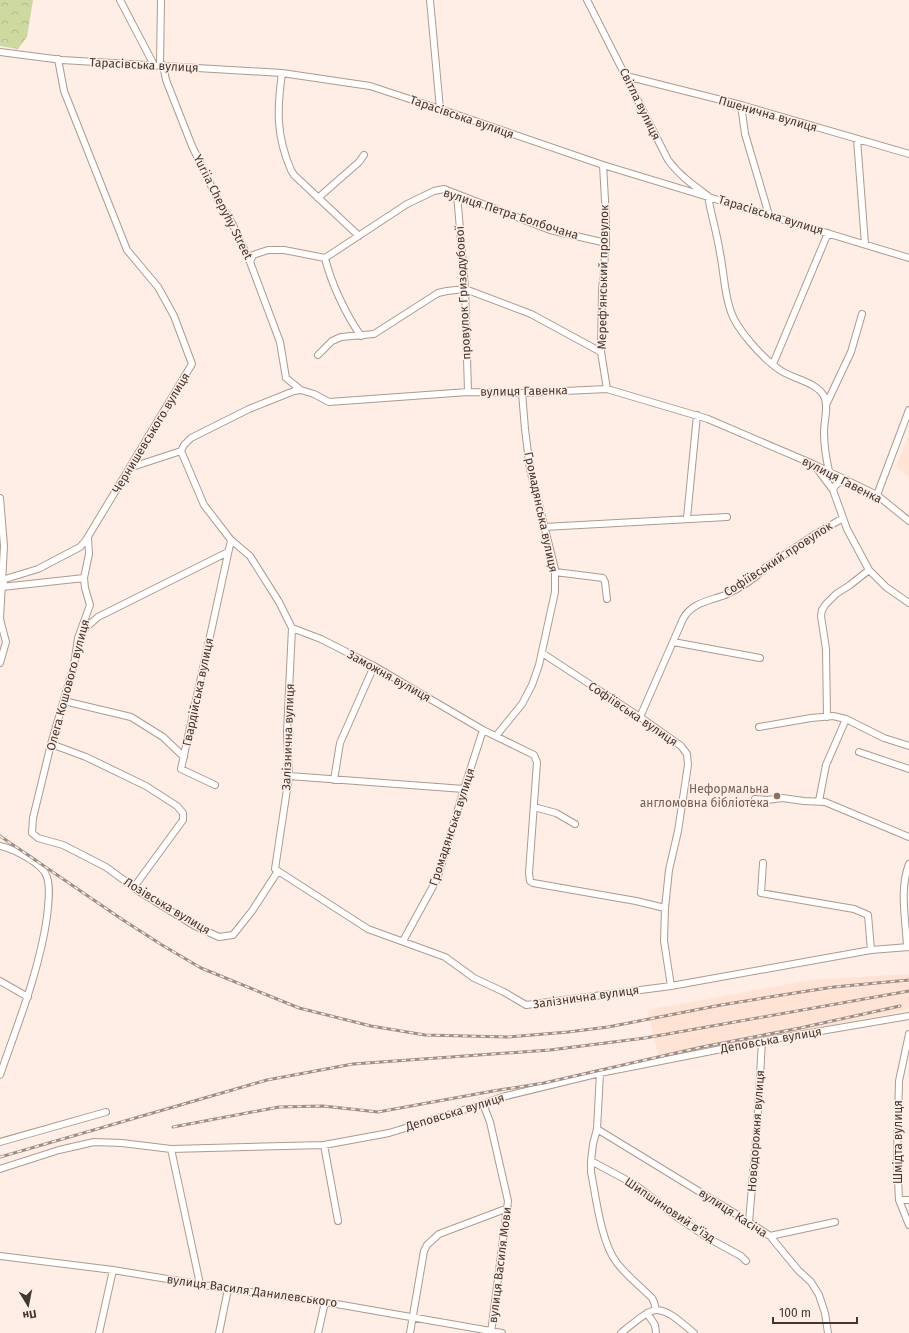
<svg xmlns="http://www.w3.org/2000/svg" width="909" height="1333" viewBox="0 0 909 1333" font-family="'Fira Sans',sans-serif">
  <defs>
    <pattern id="forest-crowns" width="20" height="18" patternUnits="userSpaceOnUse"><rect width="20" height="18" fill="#ced99f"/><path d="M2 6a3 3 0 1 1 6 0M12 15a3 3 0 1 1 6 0" fill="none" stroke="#b2bb89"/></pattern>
  </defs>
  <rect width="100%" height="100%" fill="#feeee5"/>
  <!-- built -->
  <path fill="#ffe3d5" d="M909,434V477L896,467Z
    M909,974V1008L904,1011L659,1058L647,1010L812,980Z"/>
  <!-- forest -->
  <path fill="url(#forest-crowns)" d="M0,0H33L27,37L18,49L0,46Z"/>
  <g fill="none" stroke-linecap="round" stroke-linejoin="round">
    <!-- minor casing -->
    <g stroke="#b1998b" stroke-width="8">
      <path id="minor" d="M120,0L154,65
        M430,0L440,109
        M587,0L668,160C679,175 693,185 708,196C711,215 717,233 720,253C724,272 724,293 731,312C737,330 762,357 777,368C790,379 816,381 824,396C829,407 824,420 824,432C824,445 826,458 829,471
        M0,52L62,60L282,73L370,86L440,109L603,165L909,258
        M58,59L64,91L127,250L158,287L174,316L192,364L86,540L80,547L38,569L5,579L2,587L84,578
        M160,65L161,0
        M163,65L166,80L192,146L219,202L232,223L250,262L280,342L286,378L301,390
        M282,73C277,109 276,136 291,170L294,175L359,236
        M626,76L741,105L909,154
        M741,105L745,134L769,215
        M857,139L865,244
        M603,165L606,218V243L602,291L601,352L607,389
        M457,194L465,289L468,392
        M318,198L359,162L364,155
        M325,258C331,283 346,315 361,336
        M250,262L253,255L268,250H284L325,258L407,204L434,191L444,189L550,230L606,243
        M318,355L332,341L341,337L374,334L438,293L447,291L465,289L531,314L601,352
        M773,364L828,233
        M826,405L851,352L862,314
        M181,451L204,505L231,540L250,556L279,602L292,628
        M815,466L833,490L847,529L869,570L886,587L909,603
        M132,467L181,451L184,445L191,438L249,409L294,391L301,390L314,394L329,402L468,392L522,393L607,389L708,419L813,464L877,495L909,521
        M833,490C835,483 840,482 847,480
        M877,495L909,410
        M0,498L4,546L0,619L6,642L0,663
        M687,518L697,415
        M544,527L727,517
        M88,537L89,554L84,578L85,588L90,605L78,638L74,665L51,744L33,818L32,833L38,838L63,845L106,867L140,892L195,926L219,937L233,935L252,911L278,871
        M555,572L603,578L605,582L607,599
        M292,628L287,732L289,776L275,869L368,929L445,957L474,978L504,992L526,1005L671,986L871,950L909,947
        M292,628L321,639L374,666L483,730L534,755L537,762L529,873L530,881L533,883L636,901L665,908
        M82,631L98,617L228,552
        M673,642L760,658
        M542,653L640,717L681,746L687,754L688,765L678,831L669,870L665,908L664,941L671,986
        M64,701L131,717L163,737L184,757
        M640,717L683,619C691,603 709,601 725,595C739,589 756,578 766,567L811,537L843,518
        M827,717L826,649L821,616L822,610L826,604L836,594L850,585L869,570
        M759,727L811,718L833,716L846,719L884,738L909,746
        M496,736L522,704L532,685L539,665L555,592V569L530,469L525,429L522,393
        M51,744L86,757L146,786L177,806L183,813V820L134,887
        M859,752L909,769
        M289,776L464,789
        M334,780L340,743L374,666
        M215,785L181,769L231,540
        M755,799L767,800L782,798L804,801L825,802L909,837
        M819,801L826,765L846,719
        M534,807L556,813L575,824
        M0,846C13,849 43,863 47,877C51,889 48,905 47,917C39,972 18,1023 0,1075
        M763,863L761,893L854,909L868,915L871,950
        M403,941L437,879L464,789L483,730
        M907,947C906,920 899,890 909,864
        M0,981L28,997
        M909,1034L899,1081L897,1159L899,1200L909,1225
        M600,1073L597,1129L593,1144L591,1161V1172C596,1197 601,1243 617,1263C627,1276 640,1286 652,1298L654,1302L656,1310
        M483,1104L490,1122L508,1201L491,1333
        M597,1129L749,1222L770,1236L798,1270L811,1282L819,1295L825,1313L828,1333
        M0,1142L106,1112
        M324,1145L338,1221
        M171,1149L200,1284
        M591,1161L634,1184L677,1217L708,1238L741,1256L746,1261
        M0,1169L59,1150L94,1142L122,1143L171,1149L324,1145L389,1133L483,1104L502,1097L600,1073L762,1041L909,1016
        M899,1200H909
        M749,1222L757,1128L762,1041
        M770,1236L835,1222
        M0,1256L113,1270L228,1289L325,1302L502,1333
        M647,1313L655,1325L656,1333
        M99,1333L113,1270
        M219,1333L228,1289
        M318,1333L325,1302
        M410,1333L424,1251L427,1245L439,1234L508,1208
        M621,1333C658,1303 657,1302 694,1333"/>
    </g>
    <!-- minor -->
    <use href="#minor" stroke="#fff" stroke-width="6"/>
    <!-- rail casing -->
    <g stroke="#9c8f88" stroke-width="3">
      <path id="rail" d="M0,836L123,920L162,945L201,968L299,1008L371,1026L425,1035L507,1037L568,1032L608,1027L721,1005L801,992L834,987L909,980
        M173,1127L279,1107L323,1106L378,1112L493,1091L544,1083L702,1047L800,1028L900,1006
        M0,1157L267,1080L353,1064L550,1050L645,1038L909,991"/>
    </g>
    <!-- rail -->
    <use href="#rail" stroke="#feeee5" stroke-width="1.5" stroke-dasharray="4.5" stroke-linecap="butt"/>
  </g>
  <!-- markers -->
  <circle fill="#8d6e63" stroke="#feeee5" stroke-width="1.5" cx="777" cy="796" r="4"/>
  <g text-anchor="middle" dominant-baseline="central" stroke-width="3" stroke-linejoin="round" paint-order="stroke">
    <!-- street labels -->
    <g font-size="12" fill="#423832" stroke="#feeee5">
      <text transform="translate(144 65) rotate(3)">Тарасівська вулиця</text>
      <text transform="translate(640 104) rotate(64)">Світла вулиця</text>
      <text transform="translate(768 114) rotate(16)">Пшенична вулиця</text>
      <text transform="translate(462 117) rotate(19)">Тарасівська вулиця</text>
      <text transform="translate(223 207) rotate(63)">Yuriia Chepyhy Street</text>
      <text transform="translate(511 214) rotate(18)">вулиця Петра Болбочана</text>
      <text transform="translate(771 215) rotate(17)">Тарасівська вулиця</text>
      <text transform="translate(603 277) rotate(-89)">Мереф'янський провулок</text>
      <text transform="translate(463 293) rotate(-93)">провулок Гризодубової</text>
      <text transform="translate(524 391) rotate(-1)">вулиця Гавенка</text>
      <text transform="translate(151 433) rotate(-59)">Чернишевського вулиця</text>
      <text transform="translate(842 480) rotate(27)">вулиця Гавенка</text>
      <text transform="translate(541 512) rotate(78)">Громадянська вулиця</text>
      <text transform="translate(778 559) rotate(-33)">Софіївський провулок</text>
      <text transform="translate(389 676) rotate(29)">Заможня вулиця</text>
      <text transform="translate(68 685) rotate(-75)">Олега Кошового вулиця</text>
      <text transform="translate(198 692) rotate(-78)">Гвардійська вулиця</text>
      <text transform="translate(633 714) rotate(34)">Софіївська вулиця</text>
      <text transform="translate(288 737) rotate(-88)">Залізнична вулиця</text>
      <text transform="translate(452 827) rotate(-72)">Громадянська вулиця</text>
      <text transform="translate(167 906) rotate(31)">Лозівська вулиця</text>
      <text transform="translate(586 997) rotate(-8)">Залізнична вулиця</text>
      <text transform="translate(771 1040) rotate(-10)">Деповська вулиця</text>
      <text transform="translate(455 1112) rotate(-17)">Деповська вулиця</text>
      <text transform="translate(756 1131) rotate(-86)">Новодорожня вулиця</text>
      <text transform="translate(898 1142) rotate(-90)">Шмідта вулиця</text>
      <text transform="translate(670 1210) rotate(34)">Шипшиновий в'їзд</text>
      <text transform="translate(733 1213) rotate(33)">вулиця Касіча</text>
      <text transform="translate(500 1265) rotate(-83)">вулиця Василя Мови</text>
      <text transform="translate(252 1291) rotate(8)">вулиця Василя Данилевського</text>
    </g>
    <!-- education labels -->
    <g font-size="12" fill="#785e54" stroke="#feeee5" text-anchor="end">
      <text x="769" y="789">Неформальна<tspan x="769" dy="14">англомовна бібліотека</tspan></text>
    </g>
  </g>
  <!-- north arrow -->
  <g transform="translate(28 1305) rotate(170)" stroke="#feeee5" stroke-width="3" paint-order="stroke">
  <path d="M0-3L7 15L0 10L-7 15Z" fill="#423832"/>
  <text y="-6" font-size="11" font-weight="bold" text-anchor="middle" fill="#423832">Пн</text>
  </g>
  <!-- scale -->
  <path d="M773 1317v6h84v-6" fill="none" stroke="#423832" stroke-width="2"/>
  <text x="779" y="1317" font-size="12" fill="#423832" stroke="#feeee5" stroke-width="3" paint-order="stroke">100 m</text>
</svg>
